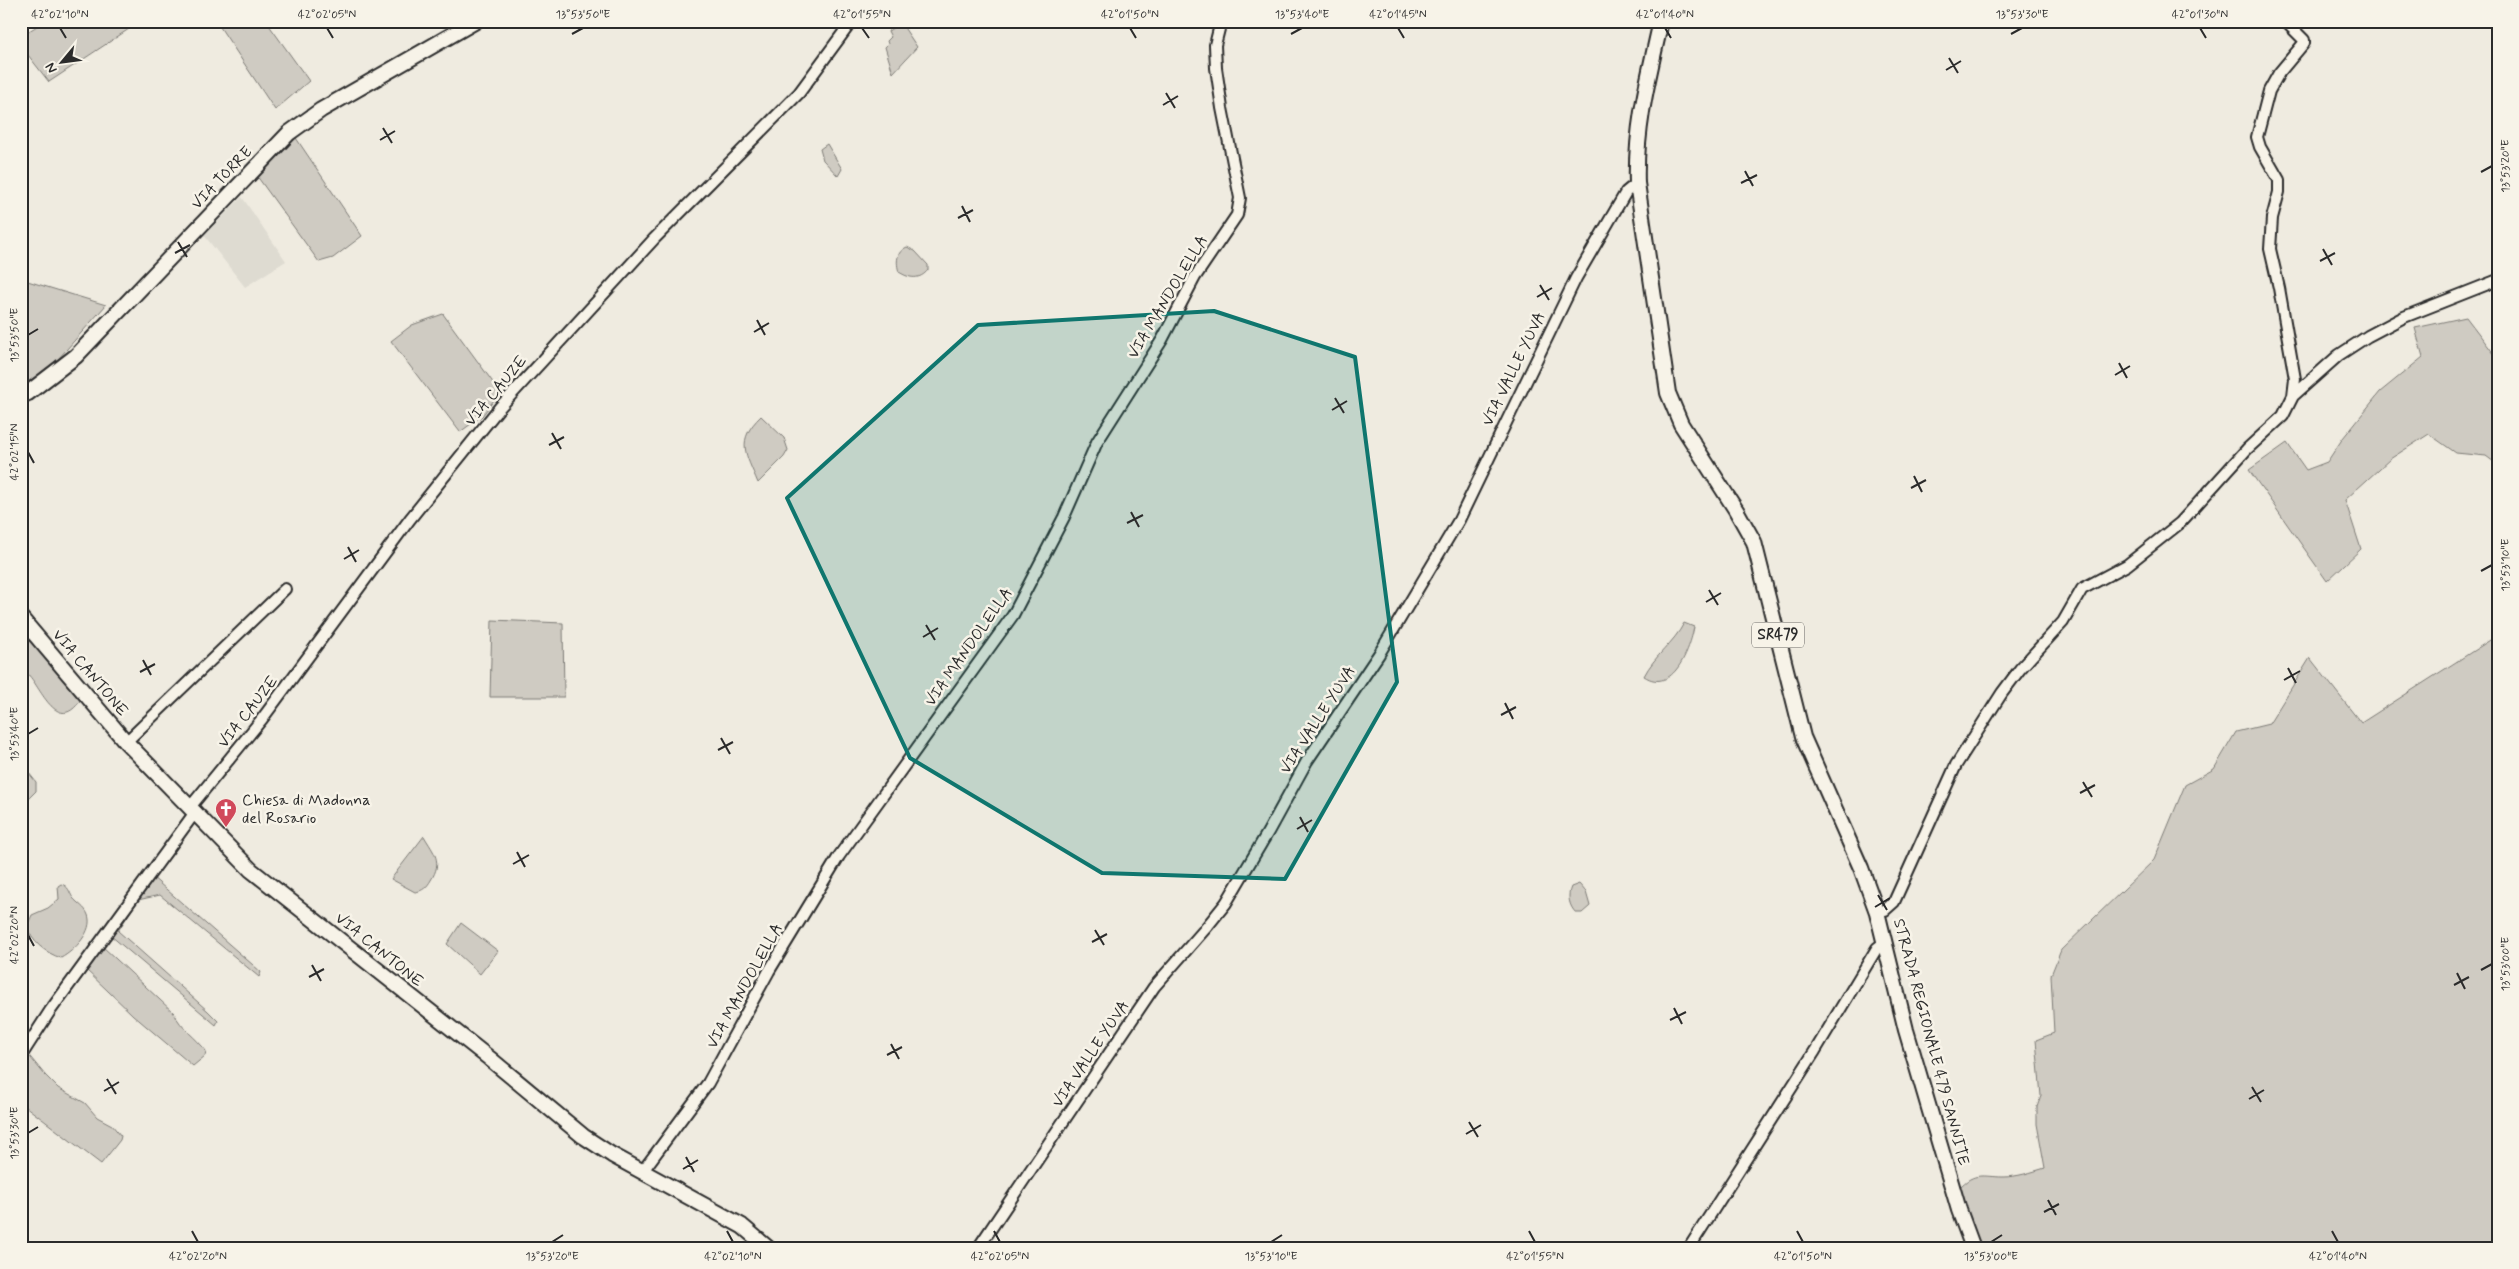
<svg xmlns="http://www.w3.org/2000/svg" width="2519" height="1269" viewBox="0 0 2519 1269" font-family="Mynerve,sans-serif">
  <rect width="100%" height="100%" fill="#efebe0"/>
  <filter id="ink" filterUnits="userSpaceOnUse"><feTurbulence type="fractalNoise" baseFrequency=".02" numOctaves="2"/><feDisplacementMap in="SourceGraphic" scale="10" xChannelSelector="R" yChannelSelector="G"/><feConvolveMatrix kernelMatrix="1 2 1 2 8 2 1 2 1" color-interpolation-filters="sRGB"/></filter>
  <g filter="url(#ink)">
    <!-- built -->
    <path fill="#dedbd1" d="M242,197L286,261L245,287L204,235Z"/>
    <!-- green -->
    <path fill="#cfcbc2" stroke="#7d7b76" d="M45,21H141L49,82L21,46V36Z
      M216,21H266L309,81L275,110Z
      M901,23L917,47L893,73L885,47L888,44L887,41L891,37L888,31Z
      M294,135L362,236L333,258L319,262L254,172Z
      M827,144L842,169L838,176L823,160L820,149Z
      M907,247L915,251L928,265V270C920,280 910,279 899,272C896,262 896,252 907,247Z
      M21,279L106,305L59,358L30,382L21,374Z
      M443,314L500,392L482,416L460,432L391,341L412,325Z
      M2466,317L2498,359V465L2486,456L2456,453L2429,434L2390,459L2345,500L2361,549L2327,581L2249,470L2287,443L2306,470L2327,462L2343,438L2380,392L2423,357L2415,328Z
      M761,416L784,438L788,450L784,457L758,483C746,454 735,441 761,416Z
      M492,620L563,623L564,697H490Z
      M1684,623L1694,627C1690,649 1673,695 1644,676C1654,656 1674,643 1684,623Z
      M21,624L82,698C62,730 47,702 34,682C30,676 23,669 21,663C18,652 21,635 21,624Z
      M2498,635V1248H1980L1959,1188C1975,1171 1983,1177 2003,1177C2017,1177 2032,1172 2045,1168L2037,1124V1107L2041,1096L2036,1040L2054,1033L2051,975L2061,950L2154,860L2185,785L2214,769L2236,732L2269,724L2310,658L2361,723Z
      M21,763L36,782V791L29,798H21Z
      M424,836C434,853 443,861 431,880C427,887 423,891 415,892L391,879Z
      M151,876L261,972L259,977L160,895L138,900L118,931L208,1011L218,1021L216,1025L110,935Z
      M61,884C69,886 69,892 73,898C78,904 85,907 88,915C94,931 74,951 61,958C46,953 31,942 27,926L32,915L48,908L59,899L58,886Z
      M1579,884L1586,892L1590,906L1582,913H1576C1569,906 1567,896 1571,887Z
      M461,923L498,951L480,974L447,944Z
      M102,946L174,1013C181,1029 196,1037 206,1051L205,1056L193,1066L133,1015L84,968Z
      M26,1052L45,1075L58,1088L85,1103L97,1117L112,1125L121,1136L120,1140L101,1164L21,1103V1060Z"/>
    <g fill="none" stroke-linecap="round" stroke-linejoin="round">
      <!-- minor casing -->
      <g stroke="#2b2b2b" stroke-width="14">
        <path id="minor" d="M2285,21L2304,40V43L2279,73L2269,91L2257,137L2260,147L2279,180V192L2272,218L2270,249L2279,288L2295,379L2293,396
          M126,742L285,589
          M191,806L262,719L410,519L500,407L654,239L799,93L852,21
          M1877,912L1885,910L1894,902L1956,765L2002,693L2020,669L2063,622L2082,589L2127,565L2180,523L2247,449L2283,416L2293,396L2339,355L2368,336L2404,317L2498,280
          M21,1056L50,1011L196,811
          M642,1172L708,1083L769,971L839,856L1013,615L1064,517L1097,442L1162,340L1195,277L1237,215L1240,198L1222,108L1216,68L1215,45L1221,21
          M978,1248L1154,987L1205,929L1226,903L1268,832L1307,761L1379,654L1459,520L1576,278L1626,192L1637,183
          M1689,1248L1815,1051L1877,948L1885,942"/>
      </g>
      <!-- major casing -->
      <g stroke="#2b2b2b" stroke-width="18">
        <path id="major" d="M1661,21C1649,75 1635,127 1637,183L1668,393L1681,424L1736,510L1754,542L1803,737L1861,868L1877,912L1906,1030L1959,1210L1973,1248
          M21,396L28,393L76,356L289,133L321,110L476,21
          M21,618L126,742L251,870L489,1058L583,1136L612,1155L742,1226L768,1248"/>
      </g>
      <!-- minor -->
      <use href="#minor" stroke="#f7f3e8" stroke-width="10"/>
      <!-- major -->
      <use href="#major" stroke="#f7f3e8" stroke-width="14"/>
    </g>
  </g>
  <!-- marked area -->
  <path fill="#0f766e" fill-opacity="0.2" stroke="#0f766e" stroke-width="4" stroke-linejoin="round" d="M1214,311L1355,357L1397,682L1285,879L1102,873L910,758L787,498L978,325Z"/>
  <!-- ticks -->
  <path fill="none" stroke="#2b2b2b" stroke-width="2" d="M60,28L66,38M327,28L333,38M862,28L869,38M1130,28L1136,38M1398,28L1404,38M1665,28L1671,38M2200,28L2206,38M572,34L583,28M1291,34L1302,28M2011,34L2022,28M1949,58L1958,73M1946,70L1961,61M1166,93L1175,108M1163,105L1178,96M383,128L392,143M380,140L395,131M1745,171L1753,186M2481,172L2492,166M1741,183L1757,175M962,206L970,222M958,218L973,210M178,242L187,257M2323,249L2332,265M175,253L190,245M2320,261L2335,253M1540,285L1549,300M1537,297L1552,288M757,320L765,335M754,332L769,323M28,335L38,329M2119,363L2127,378M2115,375L2130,366M1335,398L1344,413M1332,410L1347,401M552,433L561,449M549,445L564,437M28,452L34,463M1914,476L1922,492M1911,488L1926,480M1131,512L1139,527M1127,523L1143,515M348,547L356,562M344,559L359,550M2481,571L2492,565M1709,590L1718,605M1706,602L1721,593M926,625L935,640M923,637L938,628M143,660L151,675M2288,668L2296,683M140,672L155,664M2284,680L2300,671M1505,703L1513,719M1501,715L1516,707M28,734L38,728M721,738L730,754M718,750L733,742M2083,782L2092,797M2080,793L2095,785M1300,817L1308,832M1297,829L1312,820M517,852L525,867M513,864L529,855M1878,895L1887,910M1875,907L1890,898M1095,930L1104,945M28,935L34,946M1092,942L1107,934M312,965L321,981M2481,970L2492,964M2457,973L2465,989M309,977L324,969M2454,985L2469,977M1674,1008L1682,1024M1670,1020L1686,1012M891,1044L899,1059M887,1055L902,1047M107,1079L116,1094M2252,1087L2261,1102M104,1091L119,1082M2249,1099L2264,1090M1469,1122L1478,1137M28,1133L38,1127M1466,1134L1481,1125M686,1157L694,1172M683,1169L698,1160M2048,1200L2056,1215M2044,1212L2059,1204M192,1231L198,1242M727,1231L733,1242M994,1231L1000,1242M1529,1231L1535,1242M1797,1231L1803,1242M2332,1231L2338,1242M552,1242L563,1235M1271,1242L1282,1235M1991,1242L2002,1235"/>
  <!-- icons -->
  <defs>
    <g id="church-pin" transform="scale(1.125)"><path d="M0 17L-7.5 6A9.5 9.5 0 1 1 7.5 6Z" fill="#d1495b" stroke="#f7f3e8"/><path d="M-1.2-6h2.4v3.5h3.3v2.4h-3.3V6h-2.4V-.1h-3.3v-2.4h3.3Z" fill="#fff"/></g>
  </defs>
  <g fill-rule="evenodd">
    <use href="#church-pin" x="226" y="809"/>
  </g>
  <g text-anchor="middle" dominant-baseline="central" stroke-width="5" stroke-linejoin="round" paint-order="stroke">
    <!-- shield labels -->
    <rect fill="#f7f3e8" stroke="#686764" stroke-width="1" x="1752" y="622.5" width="52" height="25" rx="4"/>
    <g font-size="15" font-weight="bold" fill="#2b2b2b">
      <text x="1778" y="635">SR479</text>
    </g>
    <!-- street labels -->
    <g font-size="16" fill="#2b2b2b" stroke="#f7f3e8">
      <text transform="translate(222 178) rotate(-46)">VIA TORRE</text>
      <text transform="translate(1168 297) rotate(-59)">VIA MANDOLELLA</text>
      <text transform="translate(1514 369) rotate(-64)">VIA VALLE YUVA</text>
      <text transform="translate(496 391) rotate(-50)">VIA CAUZE</text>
      <text transform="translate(969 647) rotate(-55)">VIA MANDOLELLA</text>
      <text transform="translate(90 673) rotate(50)">VIA CANTONE</text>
      <text transform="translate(248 712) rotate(-52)">VIA CAUZE</text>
      <text transform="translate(1318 720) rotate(-57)">VIA VALLE YUVA</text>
      <text transform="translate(379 950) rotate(39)">VIA CANTONE</text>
      <text transform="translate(745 986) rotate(-61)">VIA MANDOLELLA</text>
      <text transform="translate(1931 1042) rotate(75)">STRADA REGIONALE 479 SANNITE</text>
      <text transform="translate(1091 1054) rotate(-56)">VIA VALLE YUVA</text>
    </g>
    <!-- poi labels -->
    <g font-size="16" fill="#2b2b2b" stroke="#f7f3e8" text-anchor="start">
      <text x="242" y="800">Chiesa di Madonna<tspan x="242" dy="18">del Rosario</tspan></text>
    </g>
  </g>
  <!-- margin -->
  <rect width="2519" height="1269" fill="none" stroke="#f7f3e8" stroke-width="55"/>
  <!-- north arrow -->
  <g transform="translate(62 62) rotate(241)" stroke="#f7f3e8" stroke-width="4" paint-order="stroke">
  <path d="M0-4L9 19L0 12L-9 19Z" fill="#2b2b2b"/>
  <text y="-8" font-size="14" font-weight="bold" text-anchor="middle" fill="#2b2b2b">N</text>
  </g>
  <rect x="28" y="28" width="2464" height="1214" fill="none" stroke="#2b2b2b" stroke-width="2"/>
  <g font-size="12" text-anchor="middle" fill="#2b2b2b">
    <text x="60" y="18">42°02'10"N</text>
    <text x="327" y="18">42°02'05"N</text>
    <text x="583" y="18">13°53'50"E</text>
    <text x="862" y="18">42°01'55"N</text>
    <text x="1130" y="18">42°01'50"N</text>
    <text x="1302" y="18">13°53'40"E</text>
    <text x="1398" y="18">42°01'45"N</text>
    <text x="1665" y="18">42°01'40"N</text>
    <text x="2022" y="18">13°53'30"E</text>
    <text x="2200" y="18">42°01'30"N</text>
    <text transform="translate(2505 166) rotate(-90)" y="4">13°53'20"E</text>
    <text transform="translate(14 335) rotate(-90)" y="4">13°53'50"E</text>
    <text transform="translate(14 452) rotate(-90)" y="4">42°02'15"N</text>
    <text transform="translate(2505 565) rotate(-90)" y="4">13°53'10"E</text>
    <text transform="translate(14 734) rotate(-90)" y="4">13°53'40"E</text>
    <text transform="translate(14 935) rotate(-90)" y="4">42°02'20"N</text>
    <text transform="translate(2505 964) rotate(-90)" y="4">13°53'00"E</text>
    <text transform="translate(14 1133) rotate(-90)" y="4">13°53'30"E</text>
    <text x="198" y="1260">42°02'20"N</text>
    <text x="552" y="1260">13°53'20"E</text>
    <text x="733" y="1260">42°02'10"N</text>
    <text x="1000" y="1260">42°02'05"N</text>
    <text x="1271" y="1260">13°53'10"E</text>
    <text x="1535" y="1260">42°01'55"N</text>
    <text x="1803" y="1260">42°01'50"N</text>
    <text x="1991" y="1260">13°53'00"E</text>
    <text x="2338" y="1260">42°01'40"N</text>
  </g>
</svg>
